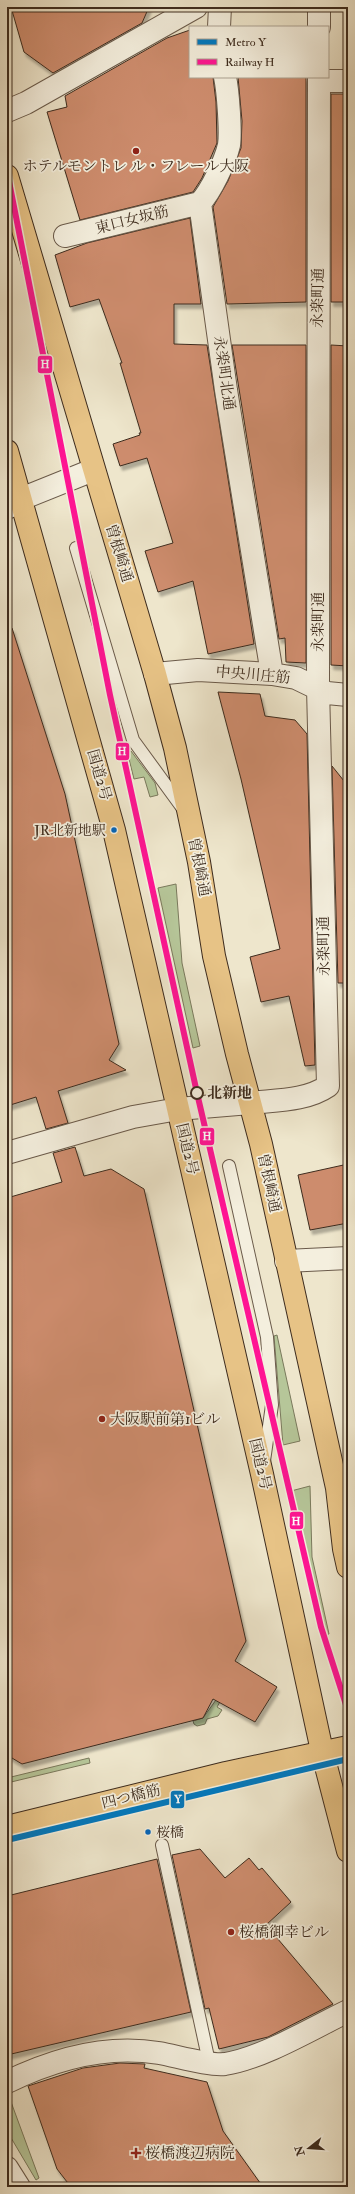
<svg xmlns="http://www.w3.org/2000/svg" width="355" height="2194" viewBox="0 0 355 2194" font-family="'IM FELL Double Pica','Noto Serif JP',serif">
  <defs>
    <filter id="shadow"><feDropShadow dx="2.5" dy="4.5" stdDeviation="1" flood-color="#0004"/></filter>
  </defs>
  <rect width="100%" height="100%" fill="#eee6cc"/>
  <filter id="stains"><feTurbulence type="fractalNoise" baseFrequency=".005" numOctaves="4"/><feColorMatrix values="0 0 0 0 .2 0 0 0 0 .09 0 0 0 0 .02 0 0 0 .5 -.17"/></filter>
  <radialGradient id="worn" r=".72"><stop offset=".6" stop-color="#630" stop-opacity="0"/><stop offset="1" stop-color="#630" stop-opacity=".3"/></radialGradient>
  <!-- green -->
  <path fill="#b6c699" stroke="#7a795c" d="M127,751H131L155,783L158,795L150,797L144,777L134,779Z
    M176,884L182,963L200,1046L193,1048L158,888Z
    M277,1335L300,1441L283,1445L274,1336Z
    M310,1486L312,1557L329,1634L322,1636L291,1491Z
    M226,1686L224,1695L217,1707L222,1710L218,1716L207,1719L205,1724L197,1726L194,1724L193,1721L203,1718Z
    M89,1758L90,1763L7,1783V1778Z
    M7,2091L39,2178L36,2180L7,2131Z"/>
  <!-- building -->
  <path fill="#cd8c6d" stroke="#3e2c1e" filter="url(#shadow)" d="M11,7H149L142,23L53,73L24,52Z
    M190,30V77H213L216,102L217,143L202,178L193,192L80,220L47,112L67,107L65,96L167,38Z
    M238,77H306V302L227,304L213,207L228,181L241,148L242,121Z
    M331,94H348V302H331Z
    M190,218L201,304H174V344L207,345L254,644L208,654L193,581L158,592L145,551L173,543L147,458L120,466L113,444L140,435L139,433H141L120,363H122L99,299L70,307L55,255L87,243Z
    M232,345H306V663L286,662L285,638L279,639Z
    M331,345L348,346V666L331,665Z
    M12,628L65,794L119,1044L109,1060L126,1070L58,1091L68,1123L46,1129L36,1097L7,1106V629Z
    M218,692L260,694L265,716L295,720L307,734L315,1065L305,1066L289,996L261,1002L250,957L280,949L241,779Z
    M332,766L348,786V983H338Z
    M75,1147L84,1176L111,1169L144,1189L246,1641L235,1661L277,1687L255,1722L213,1699L203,1718L22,1764L7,1755V1198L62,1182L53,1153Z
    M348,1164V1223L310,1230L298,1175Z
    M200,1849L225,1878L249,1858L259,1870L262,1868L291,1902L266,1925L333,2004L268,2037L219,2049L209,2008L205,2009L172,1855Z
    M157,1859L191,2012L7,2055V1896Z
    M120,2063L145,2064L144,2068L207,2082L223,2131L263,2187H71L57,2169L28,2086L83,2068Z"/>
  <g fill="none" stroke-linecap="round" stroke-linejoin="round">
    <!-- service casing -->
    <g stroke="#6a5a4a" stroke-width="14">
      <path id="service" d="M76,548L133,740L184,810
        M229,1166L267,1337L272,1405L264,1461
        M162,1845L209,2062"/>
    </g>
    <!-- minor casing -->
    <g stroke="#6a5a4a" stroke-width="24">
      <path id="minor" d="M319,7V27
        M219,27L220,7
        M225,77C228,91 231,132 229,145C225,162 211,191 200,203L226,390L272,674
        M319,81H348
        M7,111L26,103L196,7
        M65,236L200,203
        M155,674L198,670L272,674L296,678L327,693L348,695
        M250,1103C276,1100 306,1101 328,1086L318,688L319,77
        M286,1261L348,1258
        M7,2082C54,2059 106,2044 159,2053C176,2056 210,2066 225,2064C263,2058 313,2028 348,2011"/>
    </g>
    <!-- tertiary casing -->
    <g stroke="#6a5a4a" stroke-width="24">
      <path id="tertiary" d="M7,508L21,499L93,470
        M7,1153L133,1117L178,1109L250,1103
        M7,2168L19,2187"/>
    </g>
    <!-- primary casing -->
    <g stroke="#3e2c1e" stroke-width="24">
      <path id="primary" d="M7,1827L226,1773L348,1747"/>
    </g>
    <!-- trunk casing -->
    <g stroke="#3e2c1e" stroke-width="24">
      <path id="trunk" d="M7,176L155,674L175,748L199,862L214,956L237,1054L261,1144L337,1488L344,1549L348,1567
        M7,451L114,830L262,1474L322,1751L348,1851"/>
    </g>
    <!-- service -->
    <use href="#service" stroke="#f4efde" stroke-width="12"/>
    <!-- minor -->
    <use href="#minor" stroke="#f4efde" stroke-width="22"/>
    <!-- tertiary -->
    <use href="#tertiary" stroke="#f4efde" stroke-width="22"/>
    <!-- primary -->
    <use href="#primary" stroke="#e7c386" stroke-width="22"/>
    <!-- trunk -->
    <use href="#trunk" stroke="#e7c386" stroke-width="22"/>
    <!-- rail-1 casing -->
    <g stroke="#f4efde" stroke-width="9">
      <path id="rail-1" d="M7,171L110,695L197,1093L321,1627L348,1711"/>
    </g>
    <!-- rail-1 -->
    <use href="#rail-1" stroke="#ff1493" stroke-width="6"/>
    <!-- metro-1 casing -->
    <g stroke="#f4efde" stroke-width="9">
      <path id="metro-1" d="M7,1840L348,1759"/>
    </g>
    <!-- metro-1 -->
    <use href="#metro-1" stroke="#0078be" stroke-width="6"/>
  </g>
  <!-- markers -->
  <g fill="#8f2418" stroke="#f4efde" stroke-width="1.5">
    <circle cx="136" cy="151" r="4"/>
    <circle cx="102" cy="1419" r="4"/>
    <circle cx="231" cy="1932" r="4"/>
    <path d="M134 2147h4v4h4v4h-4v4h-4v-4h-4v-4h4z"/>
  </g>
  <g fill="#0065bd" stroke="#f4efde" stroke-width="1.5">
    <circle cx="114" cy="830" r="3.5"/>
    <circle cx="148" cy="1832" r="3.5"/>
  </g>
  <circle fill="#f4efde" stroke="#3e2c1e" stroke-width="2" cx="197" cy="1093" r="6"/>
  <g text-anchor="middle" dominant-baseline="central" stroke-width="3.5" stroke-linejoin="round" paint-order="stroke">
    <!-- bus labels -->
    <g font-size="14" fill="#3e2c1e" stroke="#f4efde" text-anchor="end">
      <text x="106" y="830">JR北新地駅</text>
      <text x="156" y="1832" text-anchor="start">桜橋</text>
    </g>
    <!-- poi labels -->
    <g font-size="15" fill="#3e2c1e" stroke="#f4efde" text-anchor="start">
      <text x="136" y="166" text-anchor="middle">ホテルモントレ ル・フレール大阪</text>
      <text x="110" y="1419">大阪駅前第1ビル</text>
      <text x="239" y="1932">桜橋御幸ビル</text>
      <text x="145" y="2153">桜橋渡辺病院</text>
    </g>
    <!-- street labels -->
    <g font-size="15" fill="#3e2c1e" stroke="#f4efde">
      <text transform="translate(132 220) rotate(-14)">東口女坂筋</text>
      <text transform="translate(318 298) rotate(-89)">永楽町通</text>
      <text transform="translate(224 373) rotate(82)">永楽町北通</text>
      <text transform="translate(119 553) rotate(73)">曽根崎通</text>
      <text transform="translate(318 622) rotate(-90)">永楽町通</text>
      <text transform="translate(253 675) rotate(5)">中央川庄筋</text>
      <text transform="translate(99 775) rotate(74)">国道2号</text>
      <text transform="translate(199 867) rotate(79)">曽根崎通</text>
      <text transform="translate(324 946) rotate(-91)">永楽町通</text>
      <text transform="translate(187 1149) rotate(77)">国道2号</text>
      <text transform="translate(269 1183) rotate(78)">曽根崎通</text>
      <text transform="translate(260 1464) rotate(77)">国道2号</text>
      <text transform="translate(131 1797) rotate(-14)">四つ橋筋</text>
    </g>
    <!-- stop labels -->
    <g font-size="15" font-weight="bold" fill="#3e2c1e" stroke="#f4efde" text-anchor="start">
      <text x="207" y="1093">北新地</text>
    </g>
  </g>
  <g stroke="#f4efde" stroke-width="1.5">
    <rect x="37" y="355" width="16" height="19" rx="4" fill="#ff1493"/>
    <rect x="115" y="742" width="15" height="19" rx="4" fill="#ff1493"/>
    <rect x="199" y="1127" width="16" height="19" rx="4" fill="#ff1493"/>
    <rect x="289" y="1511" width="15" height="19" rx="4" fill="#ff1493"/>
    <rect x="170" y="1790" width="15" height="19" rx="4" fill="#0078be"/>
  </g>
  <g font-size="11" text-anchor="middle" font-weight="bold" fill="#fff">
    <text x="45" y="368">H</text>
    <text x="122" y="755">H</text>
    <text x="207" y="1140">H</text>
    <text x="296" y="1525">H</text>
    <text x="178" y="1803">Y</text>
  </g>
  <!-- margin -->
  <rect width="355" height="2194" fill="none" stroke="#eee6cc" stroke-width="24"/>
  <rect x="8" y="8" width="339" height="2178" fill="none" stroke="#3e2c1e" stroke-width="2"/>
  <rect x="12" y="12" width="331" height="2170" fill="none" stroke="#3e2c1e"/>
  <!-- legend -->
  <rect x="189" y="26" width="140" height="52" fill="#f4efde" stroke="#aba191"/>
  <rect x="197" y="39" width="20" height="6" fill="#0078be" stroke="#aba191"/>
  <text x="225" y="46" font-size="12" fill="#3e2c1e">Metro Y</text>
  <rect x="197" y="59" width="20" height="6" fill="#ff1493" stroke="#aba191"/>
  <text x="225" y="66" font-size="12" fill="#3e2c1e">Railway H</text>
  <!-- north arrow -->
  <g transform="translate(309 2148) rotate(253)" stroke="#f4efde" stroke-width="3" paint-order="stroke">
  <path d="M0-3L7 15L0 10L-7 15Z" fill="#3e2c1e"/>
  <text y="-6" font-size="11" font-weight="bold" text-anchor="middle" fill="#3e2c1e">N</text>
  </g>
  <rect width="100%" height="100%" filter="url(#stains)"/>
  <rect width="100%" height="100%" fill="url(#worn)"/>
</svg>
